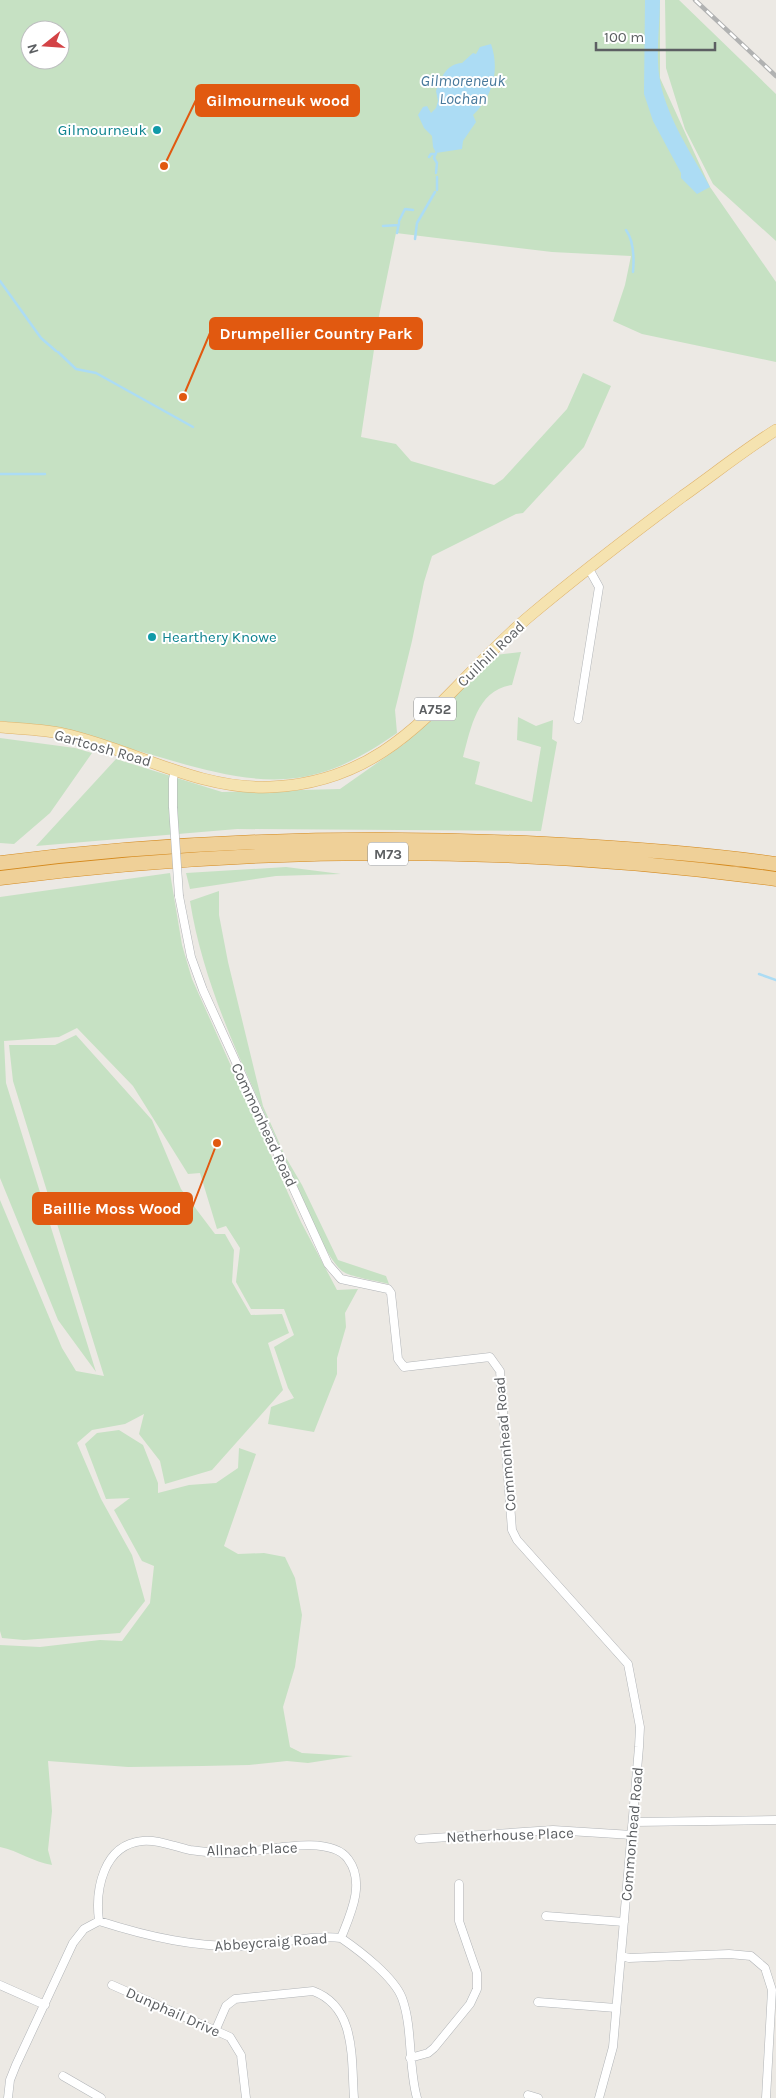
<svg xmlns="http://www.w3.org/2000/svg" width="776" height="2098" viewBox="0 0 776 2098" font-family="Karla,sans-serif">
  <rect width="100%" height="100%" fill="#ece9e4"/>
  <!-- green -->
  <path fill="#c6e1c3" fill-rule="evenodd" d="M0,0H660V78L710,187L776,282V362L642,334L613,321L625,285L631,256L552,252L396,233L379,316L361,437L396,444L411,461L494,485L503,479L567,409L583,373L611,386L584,447L523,513L516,514L432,556L424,582L412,641L395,710L397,733C364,756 327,777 286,779C247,782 200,769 163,758C109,743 56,727 0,721ZM30,30H60V60H30Z
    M665,0H679L776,94V241L713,184L685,129L666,68Z
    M521,652L512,685C477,690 471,728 463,757L480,762L475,784L532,802L541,747L517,740L518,717L536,726L553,720L552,739L557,742L541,831L237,829L36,846L116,759L222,792L340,789L404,744L495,655Z
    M0,738L75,748L92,753L50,813L14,844L0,843Z
    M286,867L341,874L276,876L190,889L186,873Z
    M170,873L182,945L192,979L301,1222L337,1290L358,1289L345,1313L346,1327L337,1358V1374L314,1432L268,1424L271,1407L294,1398L288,1388L274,1347L294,1335L284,1309H251L236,1282L240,1248L226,1226L217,1229L200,1173L188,1174L133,1086L77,1028L59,1037L4,1041L6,1083L96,1372L58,1320L0,1178V897Z
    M219,891V915L228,962L263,1106L285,1156L302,1185L338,1260L386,1276L389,1284C378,1281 350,1277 342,1271C322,1253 302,1196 290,1170C252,1083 205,996 190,901Z
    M76,1035L152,1120L181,1189L215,1234H225L234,1250L232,1282L251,1315L282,1314L289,1333L268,1343L283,1390L212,1470L165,1484L160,1461L139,1434L144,1414L125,1424L92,1430L77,1443L101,1499L132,1555L145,1601L120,1633L24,1640L2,1638L0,1631V1200L62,1348L76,1371L104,1376L13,1081L9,1045H55Z
    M119,1430L143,1445L158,1483V1493L189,1485L216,1483L238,1468L239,1448L256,1454L224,1546L238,1554L264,1553L285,1557L295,1578L302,1615L295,1667L283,1707L290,1747L302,1753L353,1756L308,1763L287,1761L249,1765L202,1766L128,1767L48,1761L52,1811L48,1850L52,1865C33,1862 19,1851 0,1847V1645L40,1647L100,1640L122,1641L150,1603L154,1566L142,1561L114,1510L130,1498L106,1499L85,1444L97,1433Z"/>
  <!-- water -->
  <path fill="#acdcf4" d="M645,0H660C660,21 657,42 658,62C659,107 689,149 710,187L697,194L681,178V173L653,121L644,94Z
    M491,44C500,70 493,96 473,115L476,122L463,141L462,149L436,153L433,147L432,136L424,128L418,115L423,107L427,106L431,113L436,108L438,101L436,91C441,78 446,64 462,63L473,53L476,54L480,47Z"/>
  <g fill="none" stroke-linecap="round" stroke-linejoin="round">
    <!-- stream -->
    <path stroke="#acdcf4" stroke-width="2.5" d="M436,153L434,158L437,163L436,173
      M429,157L431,154H435
      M437,190V177
      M399,221L405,209L413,210
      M383,226L399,225
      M626,230C634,241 634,260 633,272
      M397,233L399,223
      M415,239L417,223L435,192
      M0,281L41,338L56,351
      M58,352L76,369L96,373L193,427
      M0,474H45
      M759,974L776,980"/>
    <!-- minor casing -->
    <g stroke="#b1b4b7" stroke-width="9">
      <path id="minor" d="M578,719L599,587L589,569
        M173,807V779L175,770
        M179,896L191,957L203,990L328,1264L341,1279L388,1289L391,1293L398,1359L404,1367L490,1357L500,1371L512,1530L517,1540L628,1664L640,1727L639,1747L613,2047L599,2098
        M634,1822L776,1820
        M419,1839L553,1830L632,1835
        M546,1916L624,1922
        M99,1921C95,1890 103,1845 142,1841C158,1839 175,1847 190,1850C209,1853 228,1854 247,1852C273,1849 331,1835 348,1859C366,1883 350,1915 341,1938
        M621,1956L629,1958L729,1954L751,1956L765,1968L772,1990L766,2098
        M0,1985L45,2005
        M112,1985L230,2037L241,2055L246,2098
        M538,2002L616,2008
        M216,2029L226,2006L235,1999L313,1991C357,2007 351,2060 354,2098
        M410,2058L428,2053L434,2048L470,2004L477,1989V1973L459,1921V1884
        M63,2076L101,2098
        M528,2095L538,2098
        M8,2098L10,2080L16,2065L73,1943L84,1929L99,1921C149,1937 197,1948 250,1946C276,1945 316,1934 341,1938C360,1951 394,1977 402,1998C413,2028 408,2066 417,2098"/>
    </g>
    <!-- primary casing -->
    <g stroke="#dfb26a" stroke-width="12">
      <path id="primary" d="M0,727C21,729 43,729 64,734C133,749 197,790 270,787C399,782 444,687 532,614C581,573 632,534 683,496C714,474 744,450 776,430"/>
    </g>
    <!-- motorway casing -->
    <g stroke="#d4881c" stroke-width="15">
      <path id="motorway" d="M0,863C181,840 364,835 546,844C623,848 700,853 776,864
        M0,878C256,845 520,844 776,879"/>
    </g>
    <!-- minor -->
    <use href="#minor" stroke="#fff" stroke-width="8"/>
    <!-- primary -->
    <use href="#primary" stroke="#f5e3b0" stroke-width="11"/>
    <!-- motorway -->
    <use href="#motorway" stroke="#efd098" stroke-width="14"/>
    <!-- rail casing -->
    <g stroke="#b1b2b2" stroke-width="4.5">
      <path id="rail" d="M695,0L776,76"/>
    </g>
    <!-- rail -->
    <use href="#rail" stroke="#fff" stroke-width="2.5" stroke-dasharray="8" stroke-linecap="butt"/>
    <!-- minor-bridge casing -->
    <g stroke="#b1b4b7" stroke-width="9" stroke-linecap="butt">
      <path id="minor-bridge" d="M173,807L179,896"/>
    </g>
    <!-- minor-bridge -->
    <use href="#minor-bridge" stroke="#fff" stroke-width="8"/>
  </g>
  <!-- markers -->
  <g fill="#0f9aa8" stroke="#fff" stroke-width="2">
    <circle cx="157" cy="130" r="5"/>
    <circle cx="152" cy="637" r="5"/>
  </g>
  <g text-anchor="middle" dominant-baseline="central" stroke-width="4" stroke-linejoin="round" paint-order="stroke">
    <!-- shield labels -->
    <g fill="#fff" stroke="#8d8f91" stroke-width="1">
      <rect x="414" y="697.5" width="42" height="23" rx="4"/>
      <rect x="368" y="842.5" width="40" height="23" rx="4"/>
    </g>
    <g font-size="14" font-weight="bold" fill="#5c5f62">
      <text x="435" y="709">A752</text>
      <text x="388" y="854">M73</text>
    </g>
    <!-- culture labels -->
    <g font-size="15" fill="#0d838f" stroke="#fff" text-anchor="end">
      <text x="147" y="130">Gilmourneuk</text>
      <text x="162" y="637" text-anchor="start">Hearthery Knowe</text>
    </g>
    <!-- street labels -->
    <g font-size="15" fill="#5c5f62" stroke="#fff">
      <text transform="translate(491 654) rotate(-44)">Cuilhill Road</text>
      <text transform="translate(103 748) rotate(16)">Gartcosh Road</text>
      <text transform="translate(264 1125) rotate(65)">Commonhead Road</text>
      <text transform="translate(505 1444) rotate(-95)">Commonhead Road</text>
      <text transform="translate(632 1834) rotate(-85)">Commonhead Road</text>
      <text transform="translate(510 1835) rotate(-2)">Netherhouse Place</text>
      <text transform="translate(252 1849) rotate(-2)">Allnach Place</text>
      <text transform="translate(271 1942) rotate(-4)">Abbeycraig Road</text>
      <text transform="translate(173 2012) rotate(24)">Dunphail Drive</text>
    </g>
    <!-- water labels -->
    <g font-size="16" font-style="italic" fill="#48799c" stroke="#fff">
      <text x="463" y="80">Gilmoreneuk<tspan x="463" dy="18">Lochan</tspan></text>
    </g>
  </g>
  <!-- callouts -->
  <path fill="none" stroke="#e15910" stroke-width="2" d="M164 166L196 100M183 397L210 333M217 1143L192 1208"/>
  <g fill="#e15910" stroke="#fff" stroke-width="2">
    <circle cx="164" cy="166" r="5"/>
    <circle cx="183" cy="397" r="5"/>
    <circle cx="217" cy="1143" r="5"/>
  </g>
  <g fill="#e15910" stroke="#e15910" stroke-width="2">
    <rect x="196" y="85" width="163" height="31" rx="5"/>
    <rect x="210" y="318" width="212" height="31" rx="5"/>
    <rect x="33" y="1193" width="159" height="31" rx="5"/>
  </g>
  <g font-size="16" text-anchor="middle" font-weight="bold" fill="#fff">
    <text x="278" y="106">Gilmourneuk wood</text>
    <text x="316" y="339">Drumpellier Country Park</text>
    <text x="112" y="1214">Baillie Moss Wood</text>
  </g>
  <!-- north arrow -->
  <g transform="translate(45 45) rotate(253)"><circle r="24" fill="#ffffff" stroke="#bebfc0"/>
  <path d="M0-4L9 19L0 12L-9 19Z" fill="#d34346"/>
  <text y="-8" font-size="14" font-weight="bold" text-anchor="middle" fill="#5c5f62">N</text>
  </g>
  <!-- scale -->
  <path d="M596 42v8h119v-8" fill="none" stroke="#5c5f62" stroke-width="2.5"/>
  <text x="604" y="42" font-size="15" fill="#5c5f62" stroke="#ffffff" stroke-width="4" paint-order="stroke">100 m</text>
</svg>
